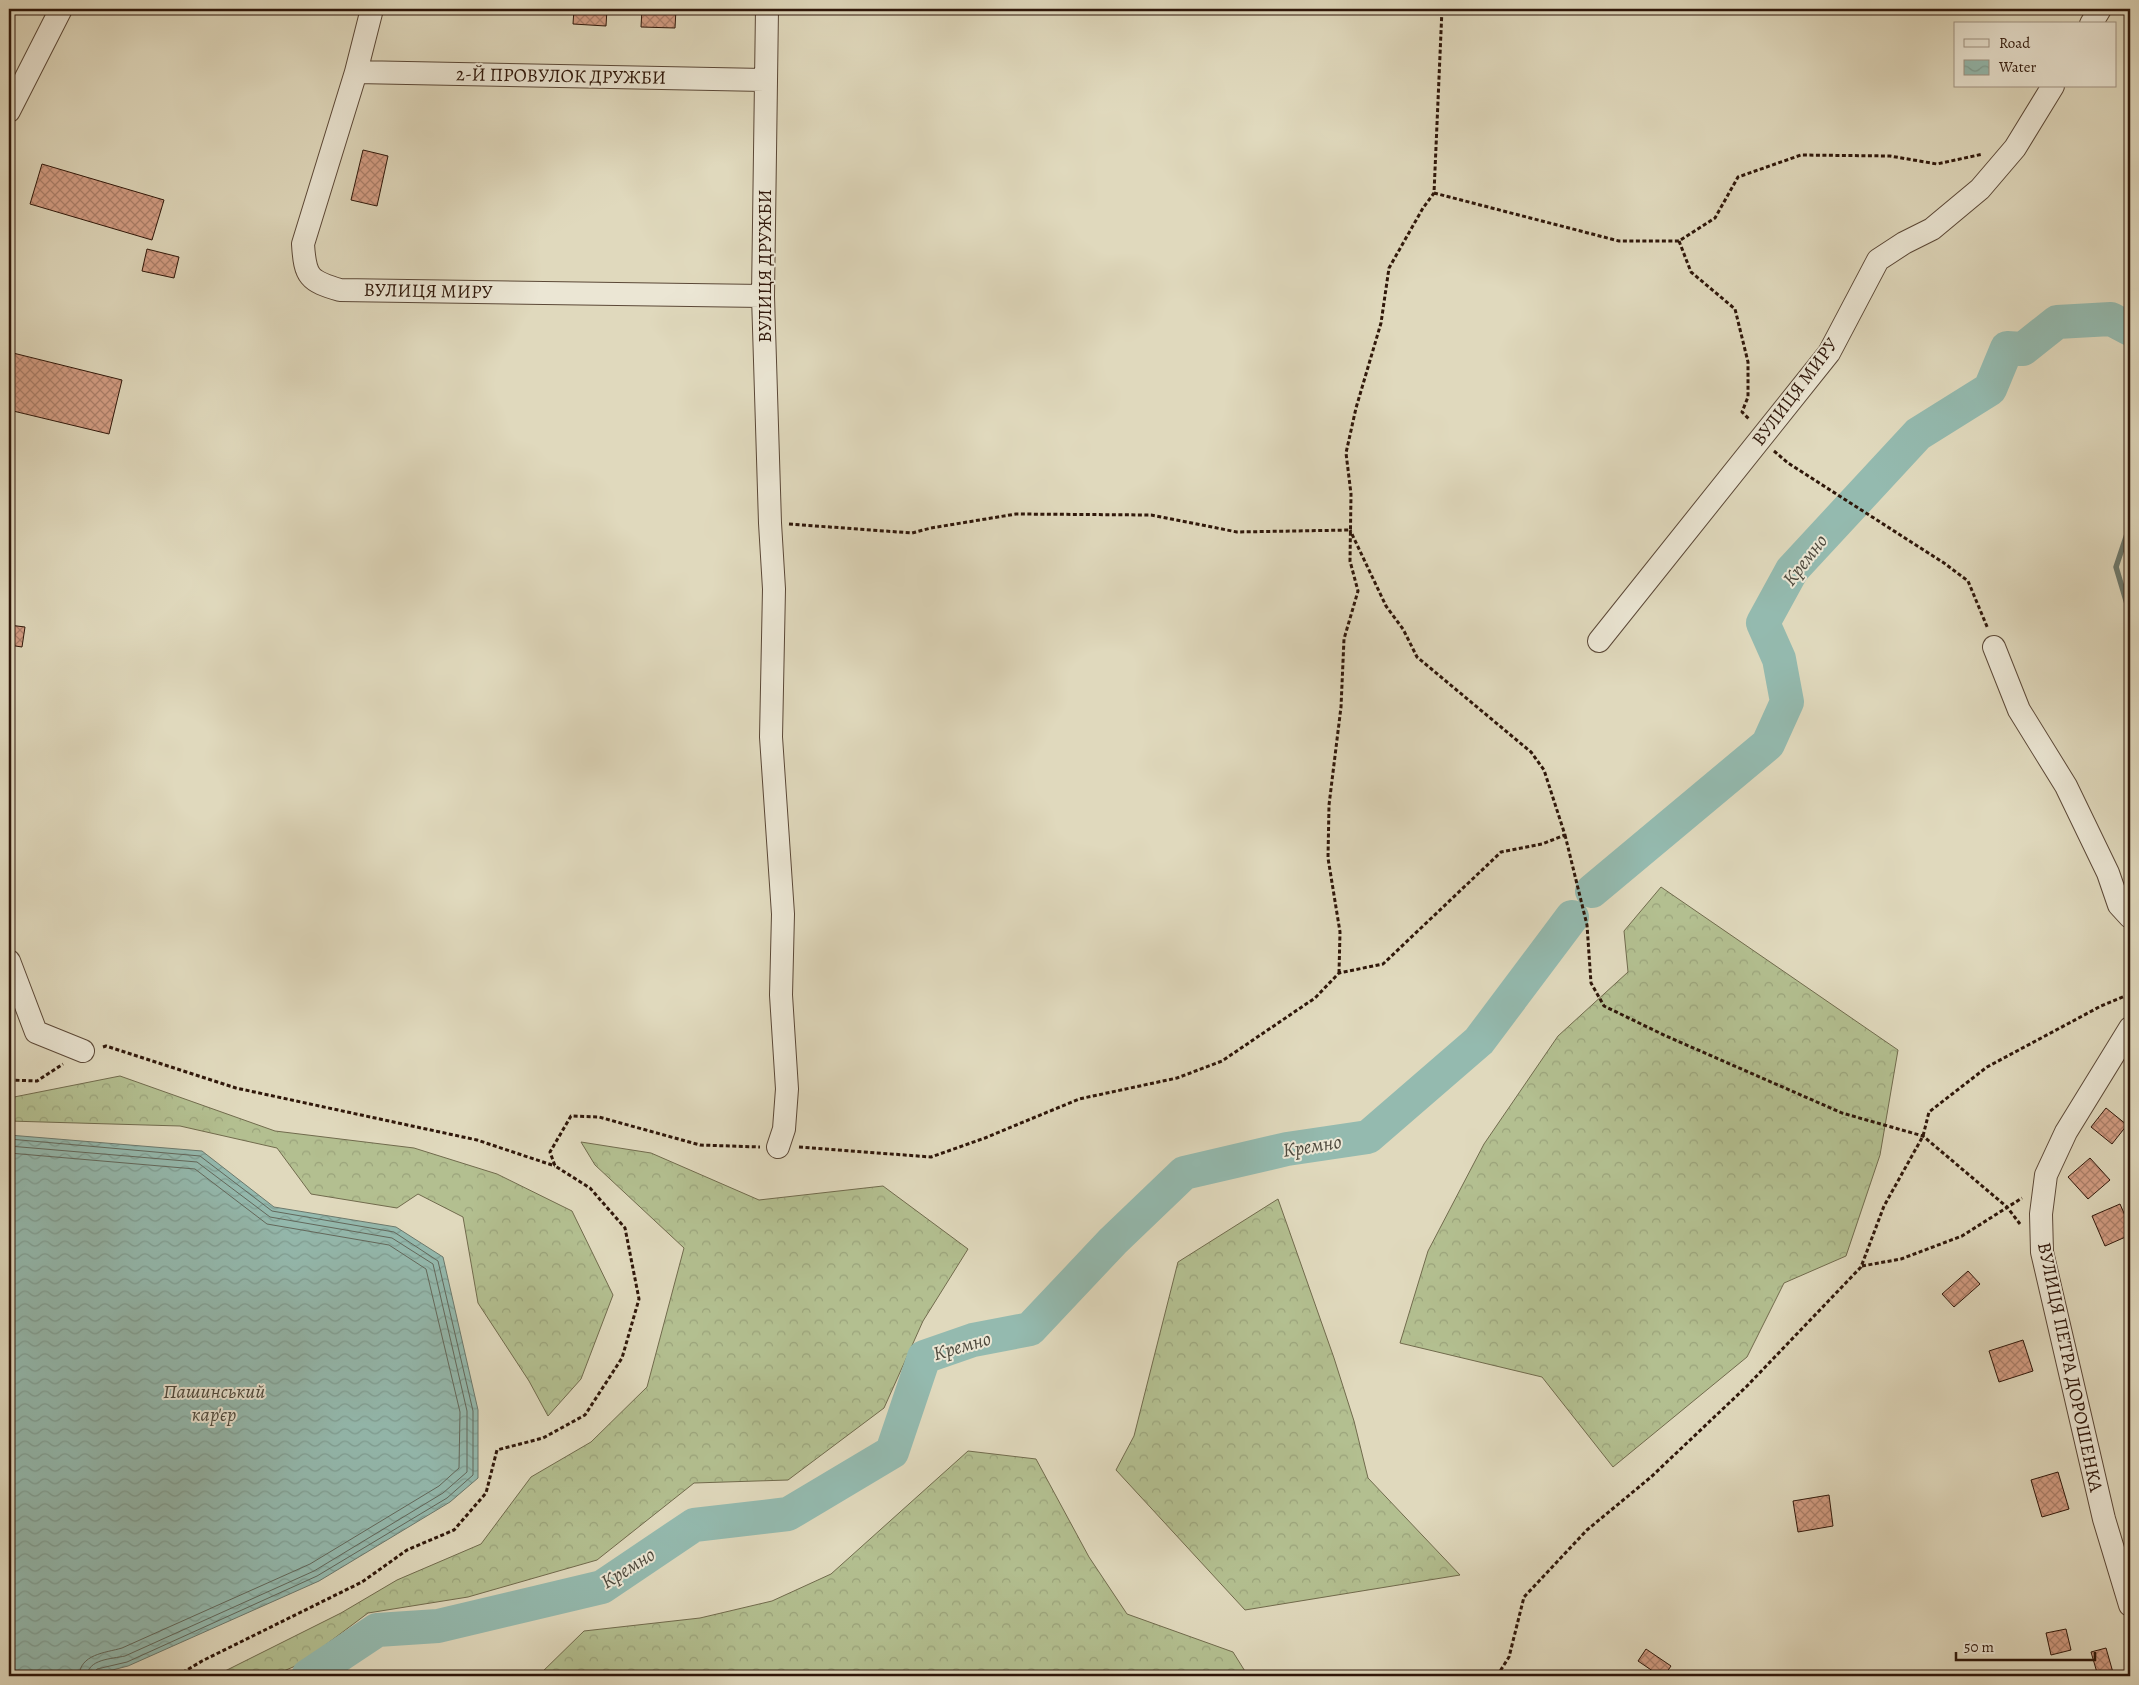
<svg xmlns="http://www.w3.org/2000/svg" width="2139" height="1685" viewBox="0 0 2139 1685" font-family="Alegreya,serif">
  <defs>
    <pattern id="forest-crowns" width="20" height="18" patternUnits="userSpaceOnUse" patternTransform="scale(1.25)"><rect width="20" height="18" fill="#b3bf90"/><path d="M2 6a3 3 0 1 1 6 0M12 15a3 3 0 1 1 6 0" fill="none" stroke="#9aa37b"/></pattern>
    <pattern id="water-waves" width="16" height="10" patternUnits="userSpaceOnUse" patternTransform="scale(1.25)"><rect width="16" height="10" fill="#94baaf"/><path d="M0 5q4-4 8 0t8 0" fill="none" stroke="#809f95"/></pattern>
    <pattern id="building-cross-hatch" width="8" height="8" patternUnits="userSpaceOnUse" patternTransform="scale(1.25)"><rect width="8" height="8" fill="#d49e85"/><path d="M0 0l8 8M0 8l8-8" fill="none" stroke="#ac806b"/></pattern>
  </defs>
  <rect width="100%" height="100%" fill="#e0d9bd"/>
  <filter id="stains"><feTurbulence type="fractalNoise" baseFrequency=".004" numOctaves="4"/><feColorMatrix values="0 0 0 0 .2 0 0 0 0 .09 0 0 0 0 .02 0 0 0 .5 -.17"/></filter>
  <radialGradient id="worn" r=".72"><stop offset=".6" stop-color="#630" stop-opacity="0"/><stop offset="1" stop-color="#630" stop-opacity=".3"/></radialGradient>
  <!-- forest -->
  <path fill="url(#forest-crowns)" stroke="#716b4d" d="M1661,887L1898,1050L1880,1155L1846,1256L1784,1283L1747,1357L1613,1467L1542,1377L1400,1343L1428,1251L1484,1144L1558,1036L1628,972L1624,931Z
    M120,1076L275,1131L414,1148L497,1174L572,1211L613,1295L581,1379L548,1416L529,1381L478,1303L463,1217L418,1194L397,1208L311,1194L277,1148L180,1126L9,1121V1098Z
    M581,1142L651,1153L759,1200L883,1186L968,1249L923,1321L884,1408L788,1480L694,1483L597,1560L468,1597L368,1613L300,1664L272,1676H215L341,1613L397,1580L481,1544L531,1477L591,1442L647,1387L684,1248L595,1165Z
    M1278,1199L1334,1358L1354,1421L1368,1478L1460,1575L1245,1610L1116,1470L1134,1436L1178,1262Z
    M968,1451L1036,1459L1089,1557L1127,1614L1233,1652L1248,1676H538L584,1631L700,1618L772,1601L831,1574Z"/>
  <!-- water -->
  <path fill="url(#water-waves)" stroke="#6c796d" d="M9,1135L202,1151L274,1207L396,1227L443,1257L478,1410V1478L450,1502L319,1581L128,1666L89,1676H9Z"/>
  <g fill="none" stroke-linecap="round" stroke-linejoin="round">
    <!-- shore -->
    <path stroke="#62685c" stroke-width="1" d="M9,1139L200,1156L272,1211L394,1232L438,1261L473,1411V1475L447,1498L317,1576L127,1662L97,1669L93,1676
      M9,1146L197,1162L270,1217L392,1238L433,1264L467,1411V1472L443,1493L314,1571L125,1656C111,1659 88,1659 87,1676
      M9,1153L195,1169L267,1224L389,1245L426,1269L460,1412L459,1468L439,1486L310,1564L122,1648C105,1653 80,1654 79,1676"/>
    <!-- stream -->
    <path stroke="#6c796d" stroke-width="5.5" d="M2130,525L2116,567L2130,614"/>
    <!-- river -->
    <path stroke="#94baaf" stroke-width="34" d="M1592,891L1768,744L1787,702L1779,659L1763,623L1792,570L1918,434L1990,389L2007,348L2023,349L2057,322L2111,319L2130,329
      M308,1676L377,1630L438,1626L602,1587L694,1525L788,1514L892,1452L924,1357L973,1340L1030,1329L1113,1241L1184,1173L1287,1149L1368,1137L1479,1041L1572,917"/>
  </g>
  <!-- building -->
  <path fill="url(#building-cross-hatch)" stroke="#2f170a" d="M574,9H607L606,26L573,24Z
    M642,9H676L675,28L641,27Z
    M363,150L388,156L377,206L351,200Z
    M42,164L164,200L152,240L30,204Z
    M147,249L179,257L174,278L142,271Z
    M9,352L122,380L109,434L9,410Z
    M9,625L25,627L22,647L9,645Z
    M2106,1108L2127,1125L2112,1144L2091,1127Z
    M2090,1158L2110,1180L2088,1199L2068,1177Z
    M2120,1204L2130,1227V1235L2105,1246L2092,1216Z
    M1968,1271L1980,1284L1954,1307L1942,1294Z
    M2023,1340L2033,1371L1999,1382L1989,1351Z
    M2058,1472L2069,1509L2042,1517L2031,1480Z
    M1829,1495L1833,1526L1798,1532L1793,1501Z
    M2066,1629L2071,1650L2051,1655L2046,1633Z
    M2106,1648L2114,1676H2098L2091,1652Z
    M1646,1649L1671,1666L1664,1676H1660L1638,1661Z"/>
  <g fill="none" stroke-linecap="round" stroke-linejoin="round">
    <!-- minor casing -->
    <g stroke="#5b4837" stroke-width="24">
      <path id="minor" d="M372,9L356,72L303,244C305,277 309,281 340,290L763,296
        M767,9L763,296L770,523L774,589L771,737L783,914L781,995L787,1089L784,1129L778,1147
        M2091,24L2100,9
        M356,72L766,80
        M9,111L61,9
        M1599,641L1829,353L1878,260L1904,243L1932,229L1980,189L2015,148L2053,86
        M1994,647L2019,710L2066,786L2108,873L2119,905L2130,917
        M9,961L36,1032L83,1051
        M2130,1028L2066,1132L2046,1175L2041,1214L2042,1252L2104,1519L2130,1605"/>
    </g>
    <!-- path -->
    <path stroke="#2f170a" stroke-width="3" stroke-dasharray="4 2.5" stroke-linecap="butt" d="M1434,193L1619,241H1679L1715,218L1738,177L1801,155L1890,156L1937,164L1983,154
      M1679,241L1691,272L1735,309L1748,362V397L1742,412L1750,420
      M1774,451L1788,463L1944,563L1968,581L1988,629
      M789,524L912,533L931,528L1016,514L1151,515L1237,532L1350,530
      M1565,835L1587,925L1591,983L1604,1006L1666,1036L1842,1113L1923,1136L2007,1207L2020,1224
      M1339,973L1340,932L1328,858L1329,805L1341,707L1344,639L1358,591L1350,561L1351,494L1346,453L1356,408L1381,323L1389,268L1423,208L1434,193L1442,9
      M103,1047L106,1046L236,1088L477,1140L555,1166
      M9,1080L37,1081L63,1064
      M799,1147L931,1157L985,1138L1079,1099L1177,1078L1222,1061L1315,998L1339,973L1383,964L1501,852L1542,844L1565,835L1544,770L1531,752L1417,657L1403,629L1386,606L1350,530
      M1862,1266L1901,1259L1962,1236L2022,1198
      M177,1676L202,1661L362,1582L407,1550L454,1530L486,1493L497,1450L543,1438L585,1415L622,1358L639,1299L625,1228L590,1188L555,1166L550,1152L571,1116L599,1117L700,1145L760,1147
      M1497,1676L1509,1657L1524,1597L1587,1530L1651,1477L1747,1386L1861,1267L1884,1206L1923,1136L1929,1112L1987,1067L2101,1006L2130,994"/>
    <!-- minor -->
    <use href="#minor" stroke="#ebe6d4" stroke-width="22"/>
  </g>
  <g text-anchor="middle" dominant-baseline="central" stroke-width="4" stroke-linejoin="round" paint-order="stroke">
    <!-- street labels -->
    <g font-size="19" fill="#2f170a" stroke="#ebe6d4">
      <text transform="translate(561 76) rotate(1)">2-Й ПРОВУЛОК ДРУЖБИ</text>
      <text transform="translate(765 266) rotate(-90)">ВУЛИЦЯ ДРУЖБИ</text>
      <text transform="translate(428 291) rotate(1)">ВУЛИЦЯ МИРУ</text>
      <text transform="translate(1795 392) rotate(-53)">ВУЛИЦЯ МИРУ</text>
      <text transform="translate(2070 1367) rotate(78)">ВУЛИЦЯ ПЕТРА ДОРОШЕНКА</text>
    </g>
    <!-- water labels -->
    <g font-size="20" font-style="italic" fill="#4d483c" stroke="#ebe6d4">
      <text transform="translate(1805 560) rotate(-52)">Кремно</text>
      <text transform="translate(1312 1146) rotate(-9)">Кремно</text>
      <text transform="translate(962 1346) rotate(-16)">Кремно</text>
      <text x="214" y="1391">Пашинський<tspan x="214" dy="23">кар'єр</tspan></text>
      <text transform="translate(628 1568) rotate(-32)">Кремно</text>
    </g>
  </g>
  <!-- margin -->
  <rect width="2139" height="1685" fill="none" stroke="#e0d9bd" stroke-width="30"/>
  <rect x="10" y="10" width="2119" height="1665" fill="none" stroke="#2f170a" stroke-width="2.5"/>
  <rect x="15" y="15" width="2109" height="1655" fill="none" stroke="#2f170a"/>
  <!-- legend -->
  <rect x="1954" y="22" width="162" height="65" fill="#ebe6d4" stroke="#a09383"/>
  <rect x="1964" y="39" width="25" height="8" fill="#ebe6d4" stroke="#a09383"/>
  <text x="1999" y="48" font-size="15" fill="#2f170a">Road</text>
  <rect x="1964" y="60" width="25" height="15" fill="url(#water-waves)" stroke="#a09383"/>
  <text x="1999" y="72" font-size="15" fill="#2f170a">Water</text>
  <!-- scale -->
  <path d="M1956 1652v8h139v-8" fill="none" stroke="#2f170a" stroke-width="2.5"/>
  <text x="1964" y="1652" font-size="15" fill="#2f170a" stroke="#ebe6d4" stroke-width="4" paint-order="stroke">50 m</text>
  <rect width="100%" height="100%" filter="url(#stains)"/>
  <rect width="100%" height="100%" fill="url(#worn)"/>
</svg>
